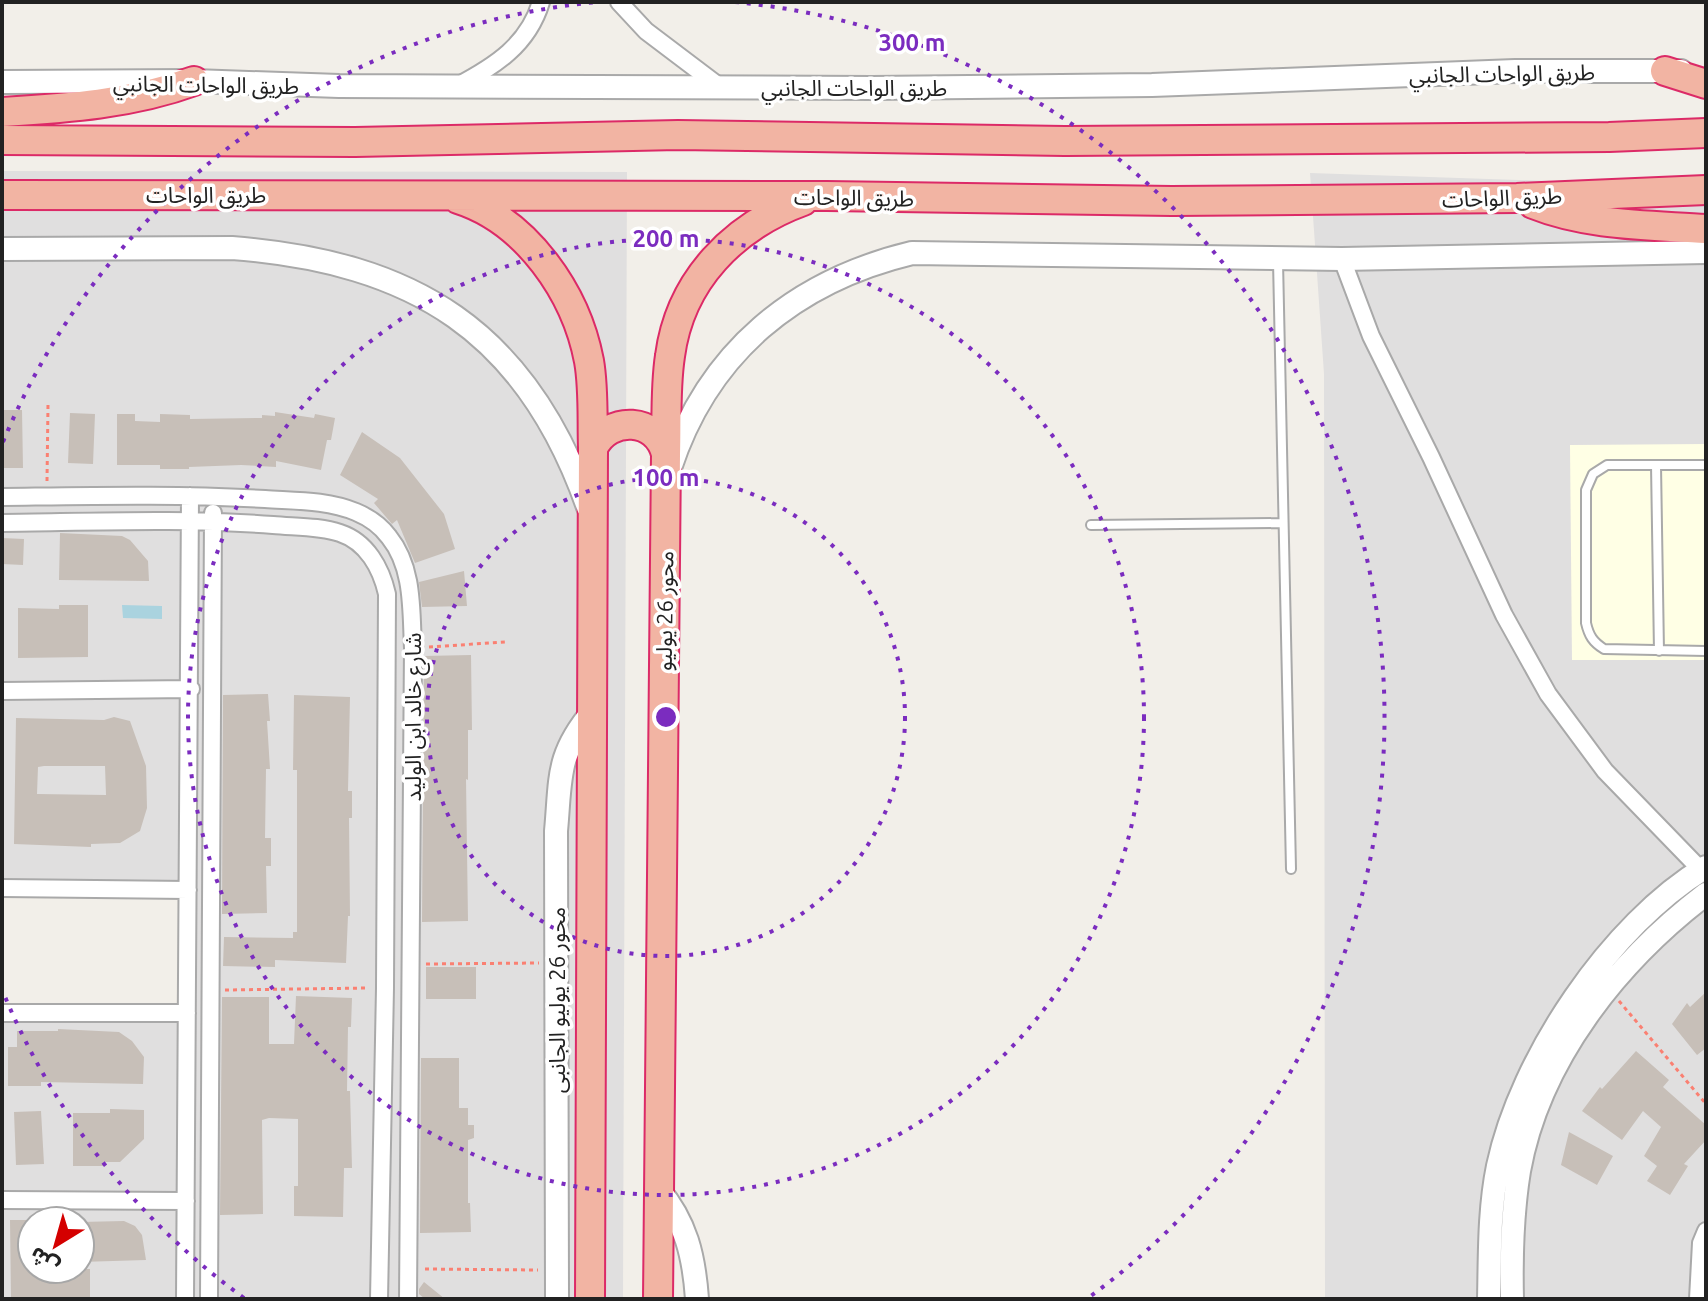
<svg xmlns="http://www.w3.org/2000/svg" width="1708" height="1301" viewBox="0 0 1708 1301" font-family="Ubuntu,'Noto Sans Arabic',sans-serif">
  <rect width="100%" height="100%" fill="#f2efe9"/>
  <!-- residential -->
  <path fill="#e0dfdf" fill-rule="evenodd" d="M2,171L627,172L623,1299H2V1008L184,1007L186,882L2,879ZM32,1221H80V1269H32Z
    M1310,173L1582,182L1706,180V1299H1325L1324,374Z"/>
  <!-- education -->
  <path fill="#ffffe5" d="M1706,444V660H1572L1570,445Z"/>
  <!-- water -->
  <path fill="#aad3df" d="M122,605L162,606V619L123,618Z"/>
  <!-- building -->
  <path fill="#c7bfb8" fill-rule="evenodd" d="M2,410H22L23,468H2Z
    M275,412L314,418L315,414L335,418L331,440H327L321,470L276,461V467L241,465L189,467V469H160V465H117V414H135V421L160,422V414L190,415V419L262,418V415L275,416Z
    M70,413L95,414L93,464L68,463Z
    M362,432L400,458L444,514L455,549L415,563L397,520L392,524L374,503L378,499L340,475Z
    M60,533L122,536L130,540L148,561L149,581L59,580Z
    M2,538L24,539L23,565L2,564Z
    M464,571L467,606L422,607L419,582Z
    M59,605H88V657L18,658V608L59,609Z
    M471,655L472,730H468V780L466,779L468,921L422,922L424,656Z
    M268,694L270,721H267L270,769H266L265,838H271V866H266L267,913L222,914L223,695Z
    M294,695L350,697L348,791H352V818H349L350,916H348L346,963L275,960V967L223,966L224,937L293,938V932H297V770H293Z
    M114,717L130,721L146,766L147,808L140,831L120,843L91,844V847L14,844L16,718L104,720ZM44,766H105L106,795L37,794L38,767Z
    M426,967H476V999H426Z
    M1706,992V1048L1697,1055L1672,1024L1687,1003L1690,1007Z
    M296,996L352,998L351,1027H348L347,1091H350L352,1168H344L343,1217L294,1216V1186H298V1119L269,1118L262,1120L263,1214L220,1215L222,997H269V1044H294Z
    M58,1029L119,1032L132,1041L144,1057L143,1084L41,1082V1086H8V1047H17V1031H58Z
    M1636,1051L1669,1080L1663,1087L1706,1125V1140L1684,1164L1688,1166L1670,1195L1647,1181L1657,1166L1644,1156L1661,1127L1643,1111L1622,1140L1582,1111L1600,1087L1602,1089Z
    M421,1058H459V1108H468V1125H474V1138L468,1140V1203H470L471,1232L420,1233Z
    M110,1109L144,1110V1139L120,1162H103V1166H73V1113H110Z
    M41,1111L44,1164L16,1165L14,1112Z
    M1569,1132L1613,1156L1597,1185L1561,1165Z
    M10,1220H32V1269H90V1299H11Z
    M124,1221L135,1226L142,1235L146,1260L80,1262V1222Z
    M424,1282L445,1299H425L419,1294V1289Z"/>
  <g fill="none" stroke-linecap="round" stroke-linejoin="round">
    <!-- service casing -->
    <g stroke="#a9a9a9" stroke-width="12">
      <path id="service" d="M1278,261L1291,869
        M1656,465L1659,651
        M1706,465H1607L1593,474L1586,490V623C1589,636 1593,642 1604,649L1706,651
        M1091,525L1283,523"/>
    </g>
    <!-- minor casing -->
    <g stroke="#a9a9a9" stroke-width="20">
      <path id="minor" d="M619,2L646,31L720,87
        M457,86C495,66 528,45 541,2
        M1342,259L1371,336L1431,457L1504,615L1548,694L1605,771L1701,870
        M2,497C90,496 177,494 265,499C295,501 327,500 356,512C368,517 381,526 389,537C414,568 411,611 413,648L408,1299
        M2,523C93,522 183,518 273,525C294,527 320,526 340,533C367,542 381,568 387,594L385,988L379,1299
        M2,691L191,689
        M2,888L188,890
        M2,1013H187
        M2,1200L186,1201
        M185,1299L190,496
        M209,1299L213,513
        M1698,1299L1701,1243L1706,1231"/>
    </g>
    <!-- tertiary casing -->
    <g stroke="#a9a9a9" stroke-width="26">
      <path id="tertiary" d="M2,82L194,81L339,86L872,88L1152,85L1515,71H1681
        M2,249L232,248C414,262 526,331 588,507
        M670,468C708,352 795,281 912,253L1342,259L1706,252
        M658,1189C686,1222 694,1256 697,1299
        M557,1299L556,831C561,777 556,755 593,711
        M1489,1299C1490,1254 1489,1210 1498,1166C1521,1058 1611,924 1706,867
        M1512,1299C1511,1256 1512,1214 1519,1171C1539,1059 1618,961 1706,894"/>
    </g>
    <!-- trunk casing -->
    <g stroke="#dc2a67" stroke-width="32">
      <path id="trunk" d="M1665,71L1706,84
        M2,112C68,108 131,104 194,81
        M2,140L355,142L678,135L1065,141L1609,137L1706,133
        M2,195L827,196L1172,201L1517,198L1706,190
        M458,199C527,221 576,293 589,361C594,389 592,420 593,448L590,1299
        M1533,204C1588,226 1648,225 1706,229
        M593,448C609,415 657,417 666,454
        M658,1299L666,454C667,422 665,388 670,356C680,280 734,226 803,201"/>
    </g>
    <!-- path -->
    <path stroke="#fa8072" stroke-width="3" stroke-dasharray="4 4" stroke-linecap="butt" d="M47,481L48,405
      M429,647L505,642
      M426,964L539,963
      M225,990L369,988
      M1619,1001L1706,1104
      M425,1269L538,1270"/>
    <!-- service -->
    <use href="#service" stroke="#fff" stroke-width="8"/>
    <!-- minor -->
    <use href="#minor" stroke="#fff" stroke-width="16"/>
    <!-- tertiary -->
    <use href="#tertiary" stroke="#fff" stroke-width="22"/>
    <!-- trunk -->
    <use href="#trunk" stroke="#f2b4a3" stroke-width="28"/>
  </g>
  <!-- distance rings -->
  <g fill="none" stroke="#7b2cbf" stroke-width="4" stroke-dasharray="4 8">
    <circle cx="666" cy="717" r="239"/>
    <circle cx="666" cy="717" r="478"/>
    <path d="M244 1298A718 718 0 0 1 3 992M3 442A718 718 0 0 1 597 2M735 2A718 718 0 0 1 1088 1298"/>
  </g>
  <g text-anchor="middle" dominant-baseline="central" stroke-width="7" stroke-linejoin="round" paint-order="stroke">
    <!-- street labels -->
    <g font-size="22" fill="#222" stroke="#fff">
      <text transform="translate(1502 73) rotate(-1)">طريق الواحات الجانبي</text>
      <text transform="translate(206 84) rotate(1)">طريق الواحات الجانبي</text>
      <text x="854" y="87">طريق الواحات الجانبي</text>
      <text x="206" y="194">طريق الواحات</text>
      <text transform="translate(854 197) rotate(1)">طريق الواحات</text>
      <text transform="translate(1502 197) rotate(-2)">طريق الواحات</text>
      <text transform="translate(664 611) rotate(-89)">محور 26 يوليو</text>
      <text transform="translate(412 717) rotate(-90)">شارع خالد ابن الوليد</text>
      <text transform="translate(556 1000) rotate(-90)">محور 26 يوليو الجانبى</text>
    </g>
  </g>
  <circle cx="666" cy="717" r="12" fill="#7b2cbf" stroke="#fff" stroke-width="4"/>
  <g font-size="24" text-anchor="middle" font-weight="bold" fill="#7b2cbf" stroke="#fff" stroke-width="7" stroke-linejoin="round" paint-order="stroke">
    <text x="912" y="51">300 m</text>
    <text x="666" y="247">200 m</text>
    <text x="666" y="486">100 m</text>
  </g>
  <!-- border -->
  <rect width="1708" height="1301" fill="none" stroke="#222222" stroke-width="8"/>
  <!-- north arrow -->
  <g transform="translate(56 1245) rotate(217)"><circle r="38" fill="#ffffff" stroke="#a7a7a7" stroke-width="2"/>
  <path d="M0-6L14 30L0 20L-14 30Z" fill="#d40000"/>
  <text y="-12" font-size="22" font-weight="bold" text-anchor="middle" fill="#222222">ش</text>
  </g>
</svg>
